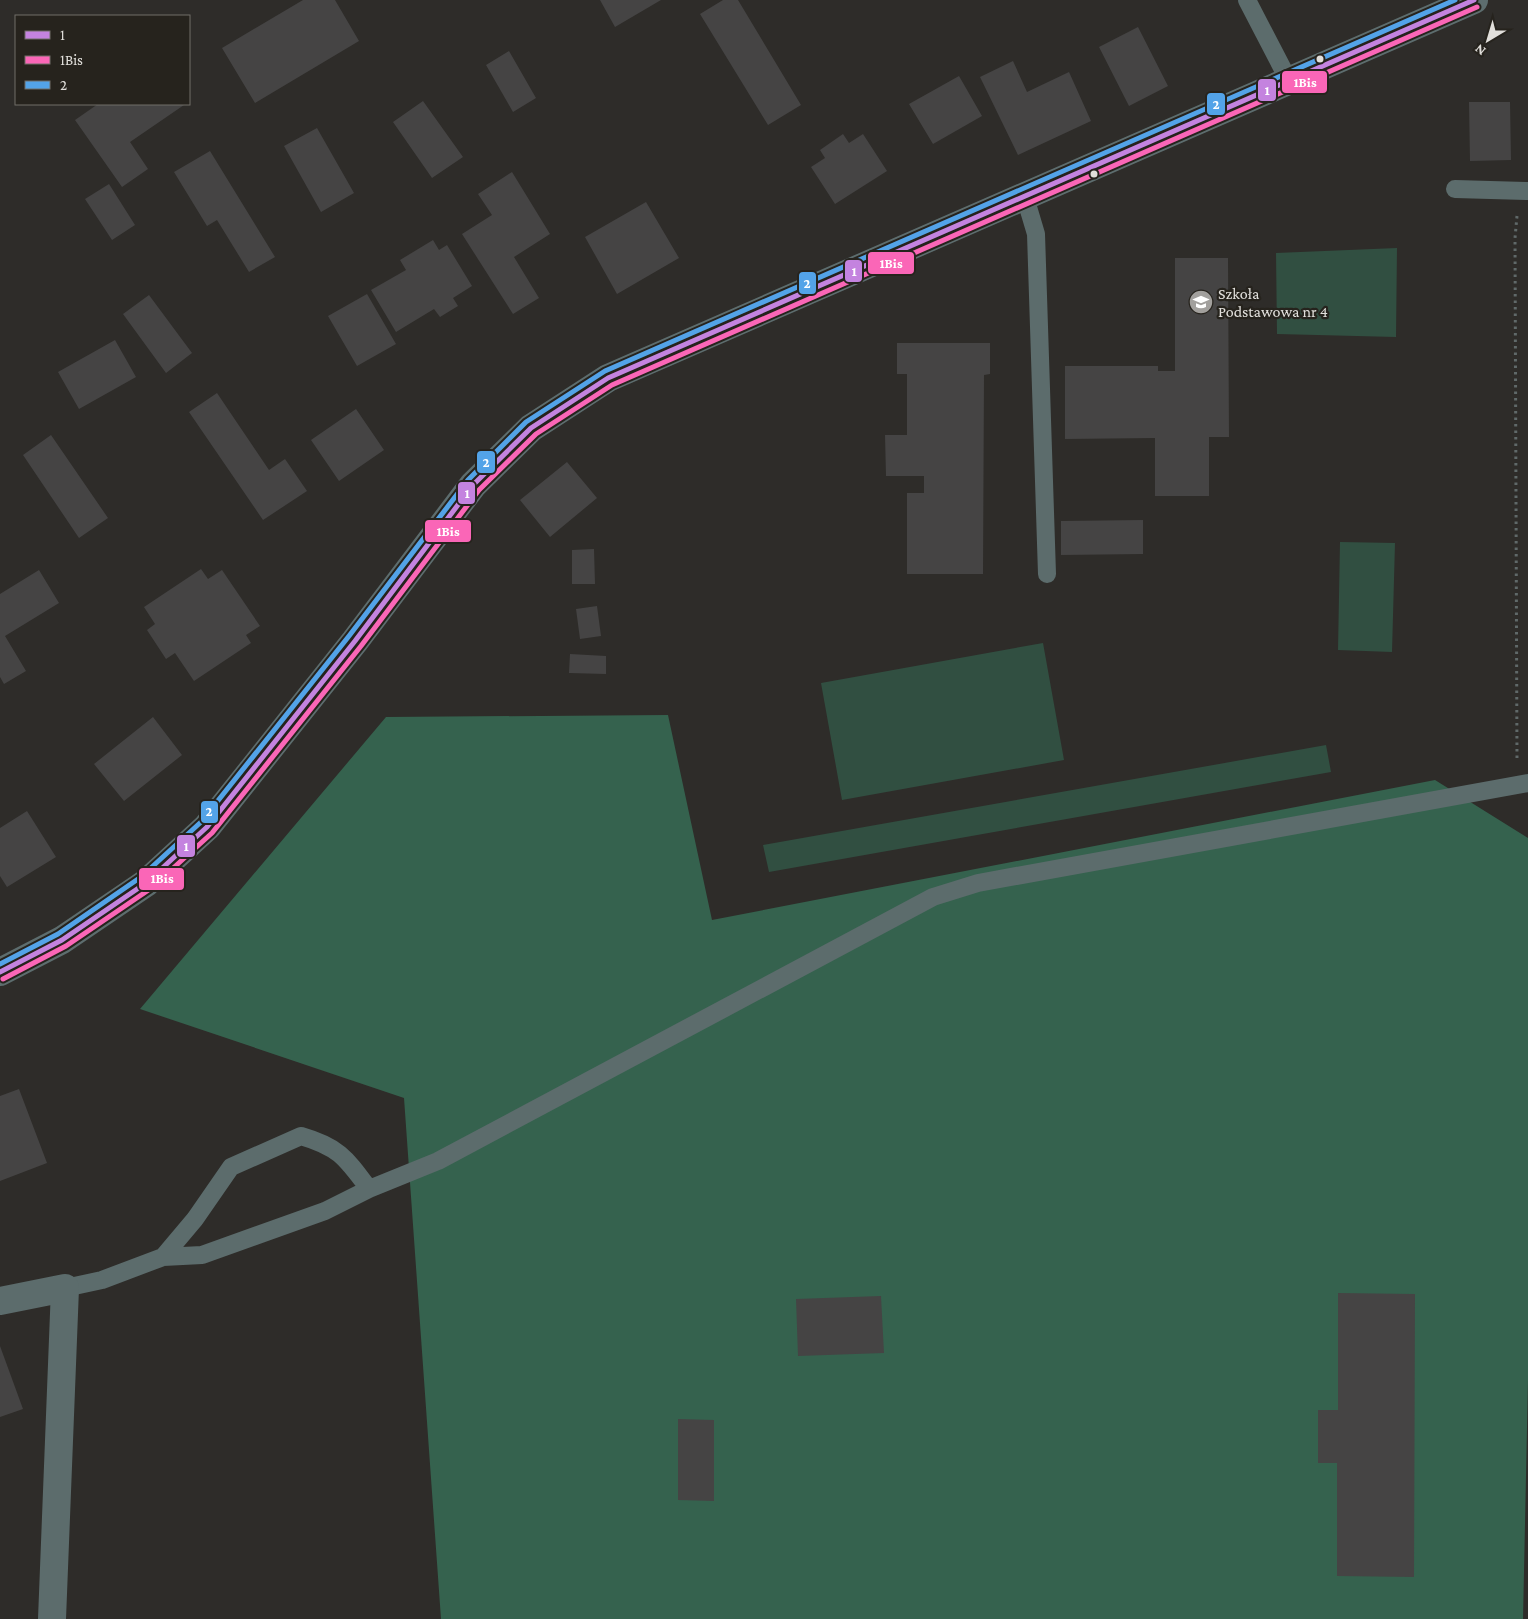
<svg xmlns="http://www.w3.org/2000/svg" width="1528" height="1619" viewBox="0 0 1528 1619" font-family="'Crimson Pro',serif">
  <rect width="100%" height="100%" fill="#2e2c29"/>
  <!-- green -->
  <path fill="#314f41" d="M1397,248L1396,337L1277,334L1276,253Z
    M1340,542L1395,543L1392,652L1338,650Z
    M1043,643L1064,760L842,800L821,683Z
    M1326,745L1331,772L769,872L763,845Z"/>
  <!-- forest -->
  <path fill="#35624e" d="M668,715L712,920L1435,780L1528,838V1380L1523,1619H441L404,1098L140,1009L386,717Z"/>
  <!-- building -->
  <path fill="#454444" d="M303,0H335L359,41L255,103L222,48Z
    M600,0H661L615,27Z
    M723,0H738L801,105L768,125L700,14Z
    M1138,27L1168,86L1129,106L1099,47Z
    M509,51L536,98L513,112L486,65Z
    M1013,61L1027,92L1069,72L1091,121L1018,155L980,77Z
    M959,76L982,116L933,144L909,104Z
    M423,101L463,157L432,178L393,122Z
    M1469,102H1510L1511,160L1470,161Z
    M98,104L184,105L130,142L148,169L122,187L75,120Z
    M317,128L354,193L321,212L284,146Z
    M843,134L849,143L863,134L887,171L835,204L811,167L825,158L820,150Z
    M210,151L275,257L249,272L217,220L207,226L174,172Z
    M512,172L550,234L514,257L539,298L513,314L462,234L492,215L478,194Z
    M109,184L135,225L112,240L85,199Z
    M646,202L679,258L617,294L585,237Z
    M433,240L439,250L447,245L472,286L453,298L458,306L440,317L434,309L396,332L371,290L406,270L400,260Z
    M1175,258H1228L1229,437H1209V496H1155V438L1065,439V366H1158V371H1175Z
    M367,294L396,344L357,366L328,316Z
    M149,295L192,353L166,373L123,314Z
    M115,340L136,377L79,409L58,372Z
    M897,343H990V374L984,375L983,574H907V493H924V476H886L885,435H907V374H897Z
    M217,393L269,470L285,459L307,491L263,520L189,412Z
    M356,409L384,450L339,481L311,440Z
    M51,435L108,518L79,538L23,455Z
    M567,462L597,498L550,537L520,500Z
    M1143,520V554L1061,555V521Z
    M594,549L595,584H572V550Z
    M201,569L208,579L222,570L260,626L246,635L251,643L194,681L175,653L166,659L147,630L155,624L144,607Z
    M39,570L59,603L5,636L26,671L4,684L0,677V594Z
    M597,606L601,636L580,639L576,609Z
    M570,654L606,656V674L569,673Z
    M153,717L182,755L124,801L94,764Z
    M27,811L56,857L7,887L0,876V828Z
    M19,1089L47,1163L0,1181V1096Z
    M1338,1293L1415,1294L1414,1577L1337,1576V1463H1318V1410H1338Z
    M881,1296L884,1353L798,1356L796,1299Z
    M0,1346L23,1409L0,1417Z
    M678,1419L714,1420V1501L678,1500Z"/>
  <g fill="none" stroke-linecap="round" stroke-linejoin="round">
    <!-- path -->
    <path stroke="#606969" stroke-width="3" stroke-dasharray="2.5 4" stroke-linecap="butt" d="M1517,216L1515,238L1517,760"/>
    <!-- lane -->
    <path stroke="#5c6c6c" stroke-width="18" d="M1247,0L1289,81
      M1455,189L1528,191
      M1025,197L1036,234L1047,574
      M163,1257L195,1219L231,1167L301,1136C339,1147 346,1158 369,1189
      M65,1288L102,1280L163,1257L202,1255L325,1211L369,1189L438,1161L933,897L978,883L1528,783"/>
    <!-- street -->
    <path stroke="#5c6c6c" stroke-width="28" d="M0,1301L65,1288L52,1619"/>
    <!-- secondary -->
    <path stroke="#5d6d6e" stroke-width="28" d="M0,972L62,940L146,883L207,827L355,641L473,485L531,428L608,378L1474,0"/>
    <!-- bus-1 casing -->
    <g stroke="#26231d" stroke-width="9">
      <path id="bus-1" d="M0,972L62,940L146,883L207,827L355,641L473,485L531,428L608,378L1474,0"/>
    </g>
    <!-- bus-2 casing -->
    <g stroke="#26231d" stroke-width="9">
      <path id="bus-2" d="M3,979L66,946L150,889L212,833L361,646L479,490L536,434L612,385L1477,7"/>
    </g>
    <!-- bus-3 casing -->
    <g stroke="#26231d" stroke-width="9">
      <path id="bus-3" d="M0,964L58,934L141,877L201,822L349,636L468,480L526,422L605,371L1455,0"/>
    </g>
    <!-- bus-1 -->
    <use href="#bus-1" stroke="#c483df" stroke-width="5"/>
    <!-- bus-2 -->
    <use href="#bus-2" stroke="#fa66b7" stroke-width="5"/>
    <!-- bus-3 -->
    <use href="#bus-3" stroke="#53a3e8" stroke-width="5"/>
  </g>
  <!-- icons -->
  <defs>
    <g id="school-disc" transform="scale(1.25)"><circle r="9.5" fill="#a2a09d" stroke="#26231d"/><path d="M0-5L7-2L0 1L-7-2ZM-4 1L0 2.5L4 1V4Q0 6-4 4Z" fill="#fff"/></g>
  </defs>
  <g fill-rule="evenodd">
    <use href="#school-disc" x="1201" y="302"/>
  </g>
  <!-- markers -->
  <g fill="#e1dfdb" stroke="#26231d" stroke-width="2">
    <circle cx="1320" cy="59" r="4.5"/>
    <circle cx="1094" cy="174" r="4.5"/>
  </g>
  <g text-anchor="middle" dominant-baseline="central" stroke-width="4.5" stroke-linejoin="round" paint-order="stroke">
    <!-- poi labels -->
    <g font-size="16" fill="#e1dfdb" stroke="#26231d" text-anchor="start">
      <text x="1218" y="293">Szkoła<tspan x="1218" dy="18">Podstawowa nr 4</tspan></text>
    </g>
  </g>
  <g stroke="#26231d" stroke-width="2">
    <rect x="1281" y="70" width="47" height="24" rx="5" fill="#fa66b7"/>
    <rect x="1257" y="78" width="20" height="24" rx="5" fill="#c483df"/>
    <rect x="1206" y="92" width="20" height="24" rx="5" fill="#53a3e8"/>
    <rect x="867" y="251" width="48" height="24" rx="5" fill="#fa66b7"/>
    <rect x="844" y="259" width="19" height="24" rx="5" fill="#c483df"/>
    <rect x="798" y="271" width="19" height="24" rx="5" fill="#53a3e8"/>
    <rect x="476" y="450" width="20" height="24" rx="5" fill="#53a3e8"/>
    <rect x="457" y="481" width="19" height="24" rx="5" fill="#c483df"/>
    <rect x="424" y="519" width="48" height="24" rx="5" fill="#fa66b7"/>
    <rect x="200" y="800" width="19" height="24" rx="5" fill="#53a3e8"/>
    <rect x="176" y="834" width="20" height="24" rx="5" fill="#c483df"/>
    <rect x="138" y="867" width="47" height="24" rx="5" fill="#fa66b7"/>
  </g>
  <g font-size="14" text-anchor="middle" font-weight="bold" fill="#fff">
    <text x="1305" y="87">1Bis</text>
    <text x="1267" y="95">1</text>
    <text x="1216" y="109">2</text>
    <text x="891" y="268">1Bis</text>
    <text x="854" y="276">1</text>
    <text x="807" y="288">2</text>
    <text x="486" y="467">2</text>
    <text x="467" y="498">1</text>
    <text x="448" y="536">1Bis</text>
    <text x="209" y="816">2</text>
    <text x="186" y="851">1</text>
    <text x="162" y="883">1Bis</text>
  </g>
  <!-- legend -->
  <rect x="15" y="15" width="175" height="90" fill="#26231d" stroke="#716e69"/>
  <rect x="25" y="31" width="25" height="8" fill="#c483df" stroke="#716e69"/>
  <text x="60" y="40" font-size="15" fill="#e1dfdb">1</text>
  <rect x="25" y="56" width="25" height="8" fill="#fa66b7" stroke="#716e69"/>
  <text x="60" y="65" font-size="15" fill="#e1dfdb">1Bis</text>
  <rect x="25" y="81" width="25" height="8" fill="#53a3e8" stroke="#716e69"/>
  <text x="60" y="90" font-size="15" fill="#e1dfdb">2</text>
  <!-- north arrow -->
  <g transform="translate(1488 40) rotate(218)" stroke="#26231d" stroke-width="4" paint-order="stroke">
  <path d="M0-4L9 19L0 12L-9 19Z" fill="#e1dfdb"/>
  <text y="-8" font-size="14" font-weight="bold" text-anchor="middle" fill="#e1dfdb">N</text>
  </g>
</svg>
